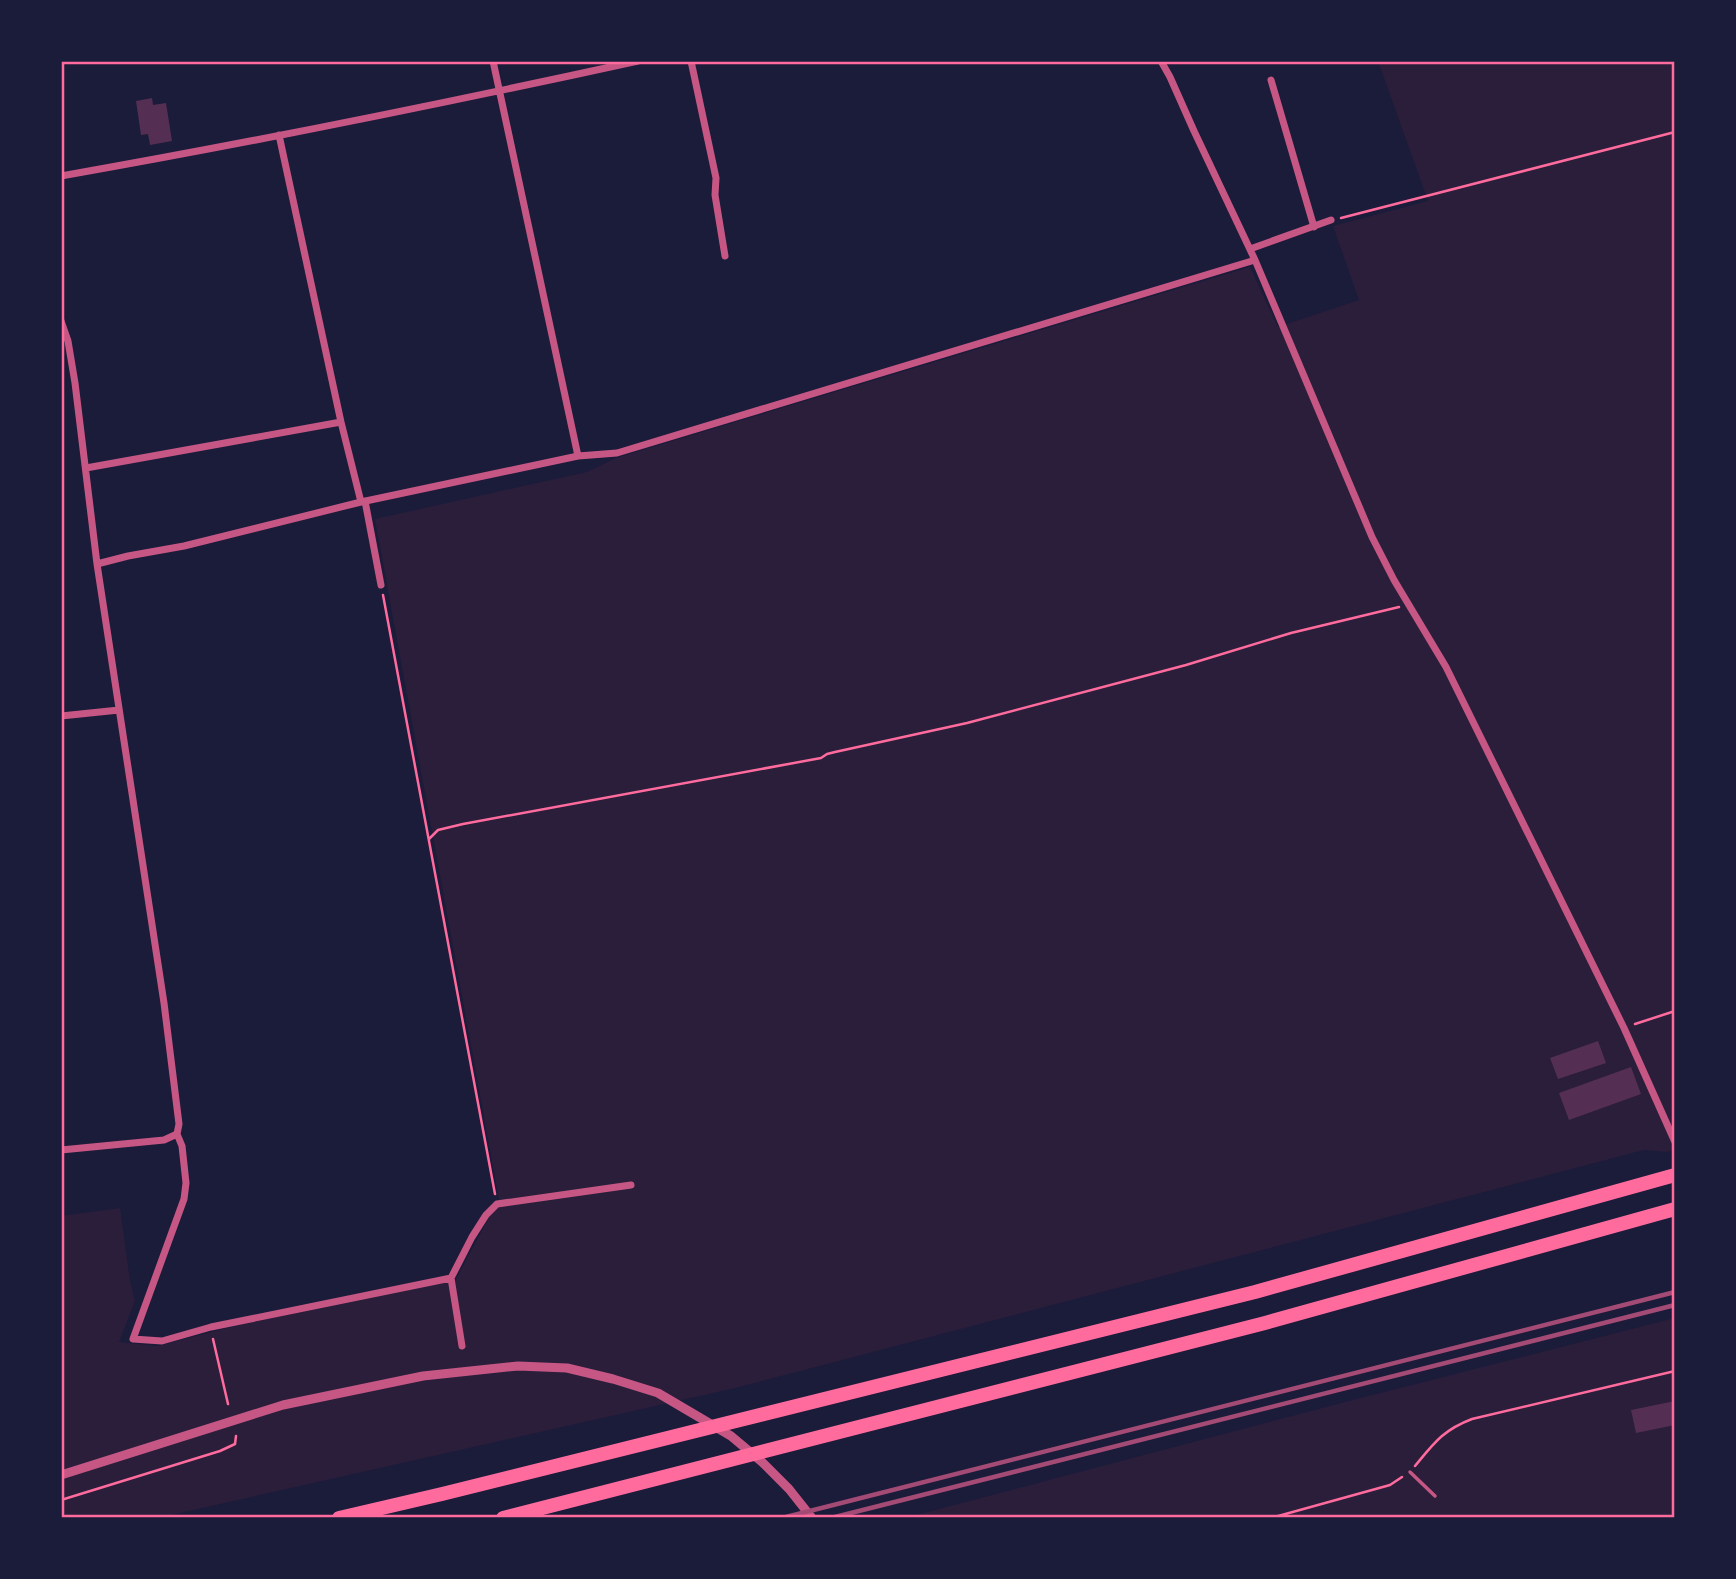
<svg xmlns="http://www.w3.org/2000/svg" width="1736" height="1579" viewBox="0 0 1736 1579" font-family="'Titillium Web',sans-serif">
  <rect width="100%" height="100%" fill="#1b1b3a"/>
  <!-- green -->
  <path fill="#2a1e3b" d="M1378,61H1675V1150L1667,1152L1644,1150L735,1388L158,1518H61V1216L120,1208L130,1281L135,1301L119,1342L158,1346L223,1329L339,1303L455,1281L499,1199L375,519L587,472L616,458L1250,267L1278,327L1359,300L1333,226L1428,201Z
    M1675,1318V1518H905L1349,1401Z"/>
  <!-- building -->
  <path fill="#542f53" d="M152,98L153,105L166,103L172,141L150,145L148,134L141,135L136,101Z
    M1598,1041L1606,1063L1558,1079L1550,1058Z
    M1631,1067L1641,1094L1569,1120L1559,1093Z
    M1675,1401V1425L1636,1433L1631,1410Z"/>
  <g fill="none" stroke-linecap="round" stroke-linejoin="round">
    <!-- path -->
    <path stroke="#ff6b9d" stroke-width="2.5" d="M1341,218L1675,132
      M383,595L495,1194
      M429,839L438,830L463,824L821,758L827,754L835,752L967,723L1186,665L1291,633L1399,607
      M1635,1024L1675,1011
      M213,1339L228,1404
      M1415,1466C1434,1443 1443,1430 1472,1419L1675,1371
      M61,1500L220,1451L235,1444L236,1436
      M1271,1518L1390,1485L1402,1477"/>
    <!-- service -->
    <path stroke="#c65784" stroke-width="3.5" d="M1410,1472L1435,1496"/>
    <!-- minor -->
    <path stroke="#c65784" stroke-width="7" d="M493,61L578,456
      M691,61L716,178L715,195L725,256
      M1161,61L1170,77L1194,131L1255,260L1372,537L1394,580L1446,667L1624,1028L1675,1142
      M1271,80L1314,227
      M279,135L341,422L361,502
      M61,176C254,142 446,103 638,61
      M1250,249L1331,220
      M61,321L68,341L75,383L97,564L164,1003L179,1124L177,1134L182,1146L186,1183L184,1199L133,1339L162,1341L211,1327L451,1278
      M86,468L341,422
      M365,501L381,585
      M97,564L128,556L184,546L361,502L578,456L617,453L1255,260
      M61,716L119,710
      M61,1150L164,1140L177,1134
      M462,1346L451,1278L472,1237L486,1215L497,1204L631,1185"/>
    <!-- tertiary -->
    <path stroke="#c65784" stroke-width="9" d="M61,1475L283,1405L423,1376L518,1366L567,1368L613,1379L658,1393L731,1436L762,1462L789,1489L812,1518"/>
    <!-- motorway -->
    <path stroke="#ff6b9d" stroke-width="14" d="M339,1518L442,1494L1255,1292L1675,1175
      M503,1518L1265,1323L1675,1209"/>
    <!-- rail -->
    <path stroke="#a44b75" stroke-width="4.5" d="M782,1518L1675,1292
      M831,1518L1675,1305"/>
  </g>
  <!-- border -->
  <rect width="1736" height="1579" fill="none" stroke="#1b1b3a" stroke-width="126"/>
  <rect x="63" y="63" width="1610" height="1453" fill="none" stroke="#ff6b9d" stroke-width="2.5"/>
</svg>
